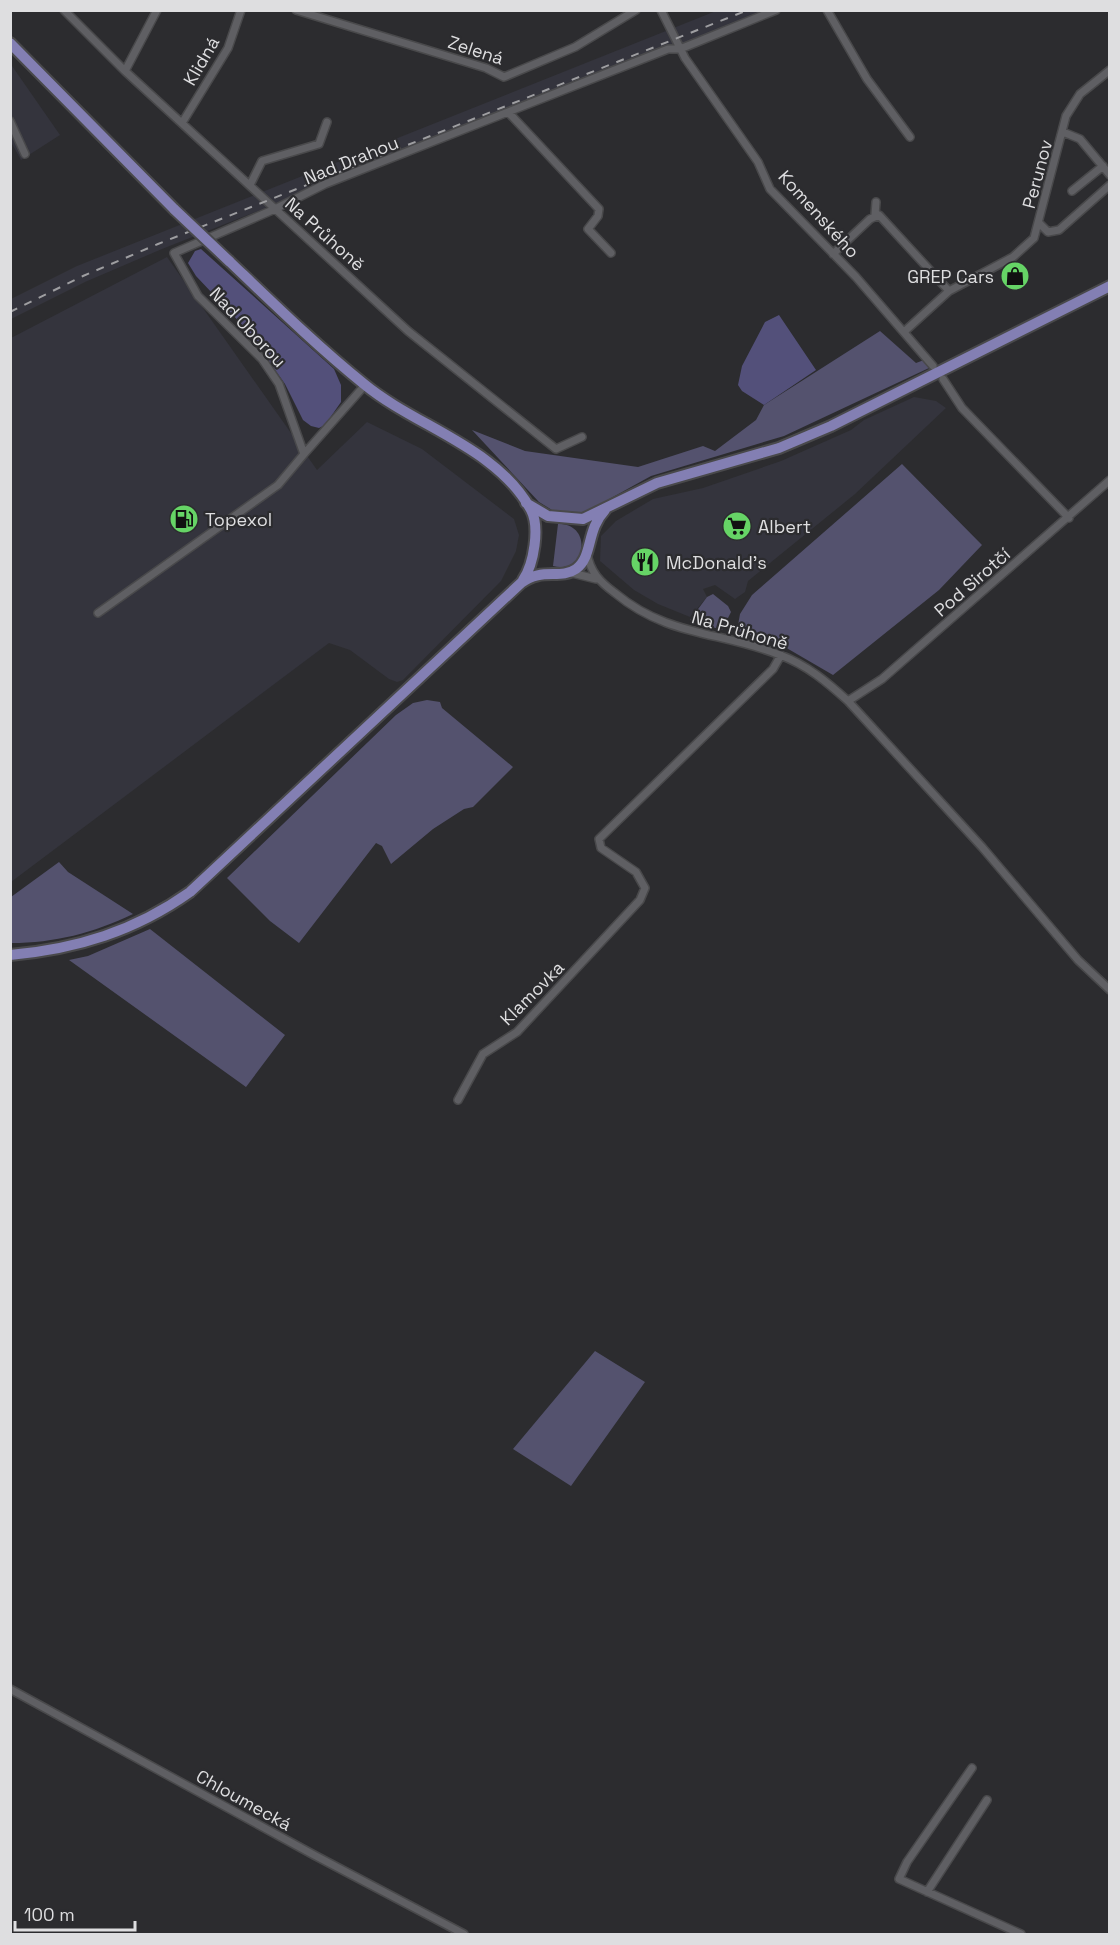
<svg xmlns="http://www.w3.org/2000/svg" width="1120" height="1945" viewBox="0 0 1120 1945" font-family="'Space Grotesk',sans-serif">
  <rect width="100%" height="100%" fill="#2c2c2f"/>
  <!-- built -->
  <path fill="#34343d" d="M716,11H764L162,249L85,282L11,319V299L77,266Z
    M10,63L60,135L21,160L11,142Z
    M167,257L317,470L367,422L422,449L514,519L519,535L516,551L501,581L403,680L397,682L389,679L350,650L329,643L11,882V338Z
    M914,397L936,401L946,408L855,494L748,581L745,592L735,599L715,585L703,589L707,597L690,617L658,604L634,590L600,561L601,536L616,521L653,499L703,488L781,461L851,430L864,420Z"/>
  <!-- green -->
  <path fill="#54526e" d="M880,331L916,363L924,360L929,368L784,436L651,476L584,513L568,514L552,510L539,502L472,430L525,451L638,467L703,446L715,451L756,420L764,405Z
    M902,464L982,545L939,590L833,675L778,643L737,631L740,614L752,595Z
    M558,524C593,523 587,575 553,566Z
    M713,594L728,606L731,612L722,630L690,620L707,597Z
    M427,700L440,702L442,708L513,767L473,807L464,809L433,829L391,864L382,846L376,843L299,943L270,921L227,878L396,715L413,703Z
    M59,862L68,872L133,914C93,933 55,943 11,943V897Z
    M150,929L285,1035L246,1087L69,960L88,956Z
    M595,1351L645,1382L571,1486L513,1449Z"/>
  <!-- forest -->
  <path fill="#53507a" d="M201,249L334,369L341,385V402L325,425L319,428L311,426L303,420L285,384L266,357L265,349L196,276L188,263L195,251Z
    M779,315L816,370L764,405L742,391L738,385L742,366L765,322Z"/>
  <g fill="none" stroke-linecap="round" stroke-linejoin="round">
    <!-- street casing -->
    <g stroke="#49494b" stroke-width="10">
      <path id="street" d="M64,10L125,71L408,331L556,449L582,437
        M296,10L486,68L504,77L575,47L636,10
        M661,10L685,58L758,162L770,189L856,277L933,366
        M827,10L867,79L910,137
        M125,71L157,10
        M509,113L599,209L598,216L588,229L611,253
        M10,121L25,154
        M182,123L228,48L241,10
        M1063,132L1080,139L1110,175
        M250,185L262,161L319,144L327,122
        M1072,191L1103,166
        M875,215L876,202
        M1039,223L1048,232L1059,230L1110,185
        M833,254L870,219L879,215L949,291
        M905,331L949,291L1013,257L1034,238L1066,116L1080,94L1110,70
        M943,379L962,408L1069,518
        M304,454L365,385
        M587,553C590,572 600,582 615,593C668,637 720,631 780,655C807,665 827,682 848,701L982,847L1078,960L1110,990
        M572,573L596,579
        M98,613L278,485L304,454L279,384L262,359L198,296L174,253L275,209L325,184L668,49H680L776,10
        M848,701L882,679L1110,480
        M458,1100L483,1054L517,1032L640,900L645,888L636,872L601,848L599,839L773,669L781,655
        M10,1689L314,1855L464,1934
        M972,1768L907,1862L899,1879L1021,1934
        M927,1892L987,1800"/>
    </g>
    <!-- primary casing -->
    <g stroke="#49494b" stroke-width="14">
      <path id="primary" d="M10,43L175,210
        M229,261C273,303 317,346 364,384C416,427 497,447 531,510C540,527 534,564 523,580
        M526,503L548,516L583,519L657,483L779,448L831,426L1110,286
        M10,955C77,949 135,931 190,892L521,583C542,567 560,580 576,569C593,557 586,530 605,510"/>
    </g>
    <!-- street -->
    <use href="#street" stroke="#5f5f63" stroke-width="7"/>
    <!-- primary -->
    <use href="#primary" stroke="#837fb3" stroke-width="10"/>
    <!-- rail -->
    <path stroke="#9e9ea1" stroke-width="2" stroke-dasharray="8 8" stroke-linecap="butt" d="M10,312L83,276L158,244L748,10"/>
    <!-- primary-bridge casing -->
    <g stroke="#49494b" stroke-width="14" stroke-linecap="butt">
      <path id="primary-bridge" d="M175,210L229,261"/>
    </g>
    <!-- primary-bridge -->
    <use href="#primary-bridge" stroke="#837fb3" stroke-width="10"/>
  </g>
  <!-- icons -->
  <defs>
    <g id="shop-disc" transform="scale(1.5)"><circle r="9.5" fill="#66d466" stroke="#2c2c2f"/><path d="M-5-2.5h2.3a2.7 3.5 0 0 1 5.4 0H5L5.5 6h-11ZM-1.5-2.5h3a1.5 2.3 0 0 0-3 0Z" fill="#111"/></g>
    <g id="fuel-disc" transform="scale(1.5)"><circle r="9.5" fill="#66d466" stroke="#2c2c2f"/><path d="M-5.5-6h7V0h2V4h1.3V-2.5L3-4.5l.8-.8L6-3V5H2.5V1h-1V6h-7ZM-4.2-4.7v3.2H.2V-4.7Z" fill="#111"/></g>
    <g id="supermarket-disc" transform="scale(1.5)"><circle r="9.5" fill="#66d466" stroke="#2c2c2f"/><path d="M-6-5.5h2.5l.6 2H6L4.5 2H-2.5L-4.4-4H-6ZM-1.5 3.2a1.3 1.3 0 1 0 .1 0ZM3 3.2a1.3 1.3 0 1 0 .1 0Z" fill="#111"/></g>
    <g id="restaurant-disc" transform="scale(1.5)"><circle r="9.5" fill="#66d466" stroke="#2c2c2f"/><path d="M-5-6h1v4h1v-4h1v4h1v-4h1v5L-1.5 .5V6h-2V.5L-5-1ZM5-6V6H3V1.5H1.5Q1.5-4 5-6Z" fill="#111"/></g>
  </defs>
  <g fill-rule="evenodd">
    <use href="#shop-disc" x="1015" y="276"/>
    <use href="#fuel-disc" x="184" y="519"/>
    <use href="#supermarket-disc" x="737" y="526"/>
    <use href="#restaurant-disc" x="645" y="562"/>
  </g>
  <g text-anchor="middle" dominant-baseline="central" stroke-width="4.5" stroke-linejoin="round" paint-order="stroke">
    <!-- street labels -->
    <g font-size="18" fill="#dedee0" stroke="#2c2c2f">
      <text transform="translate(476 50) rotate(18)">Zelená</text>
      <text transform="translate(201 61) rotate(-60)">Klidná</text>
      <text transform="translate(351 160) rotate(-22)">Nad Drahou</text>
      <text transform="translate(1037 174) rotate(-75)">Perunov</text>
      <text transform="translate(819 214) rotate(48)">Komenského</text>
      <text transform="translate(325 234) rotate(42)">Na Průhoně</text>
      <text transform="translate(248 327) rotate(47)">Nad Oborou</text>
      <text transform="translate(972 582) rotate(-41)">Pod Sirotčí</text>
      <text transform="translate(740 630) rotate(16)">Na Průhoně</text>
      <text transform="translate(532 993) rotate(-45)">Klamovka</text>
      <text transform="translate(244 1800) rotate(29)">Chloumecká</text>
    </g>
    <!-- poi labels -->
    <g font-size="18" fill="#dedee0" stroke="#2c2c2f" text-anchor="start">
      <text x="994" y="276" text-anchor="end">GREP Cars</text>
      <text x="205" y="519">Topexol</text>
      <text x="758" y="526">Albert</text>
      <text x="666" y="562">McDonald's</text>
    </g>
  </g>
  <!-- border -->
  <rect width="1120" height="1945" fill="none" stroke="#dedee0" stroke-width="24"/>
  <!-- scale -->
  <path d="M15 1921v9h120v-9" fill="none" stroke="#dedee0" stroke-width="3"/>
  <text x="24" y="1921" font-size="18" fill="#dedee0" stroke="#2c2c2f" stroke-width="4.5" paint-order="stroke">100 m</text>
</svg>
